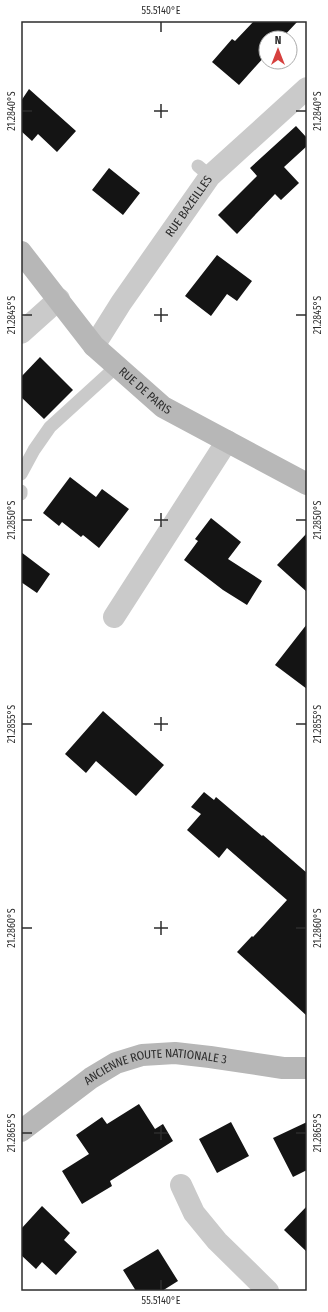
<svg xmlns="http://www.w3.org/2000/svg" width="328" height="1312" viewBox="0 0 328 1312" font-family="'Fira Sans Condensed',sans-serif">
  <rect width="100%" height="100%" fill="#fff"/>
  <!-- building -->
  <path fill="#141414" d="M254,21H298L282,38H266V55L239,85L212,62L232,39L235,41Z
    M29,89L76,131L57,152L38,134L32,141L21,131V101Z
    M296,126L307,138V146L284,167L299,183L281,200L275,194L237,234L218,215L257,176L250,168Z
    M109,168L140,193L123,215L92,190Z
    M217,255L252,281L237,301L227,294L211,316L185,296Z
    M40,357L73,390L44,419L21,397V377Z
    M70,477L96,497L102,489L129,509L99,548L83,535L81,537L62,522L59,526L43,513Z
    M211,518L241,542L228,559L262,581L247,605L223,590L184,560L198,541L195,539Z
    M307,533V592L277,565Z
    M21,552L50,574L37,593L21,582Z
    M307,624V689L275,665Z
    M103,711L164,765L136,796L96,761L86,773L65,754Z
    M204,792L214,800L216,797L262,836L263,835L307,873V1016L237,952L252,936L253,937L287,900L227,848L219,858L187,830L201,814L191,807Z
    M139,1104L155,1129L163,1124L173,1141L110,1181L112,1186L82,1204L62,1171L89,1154L76,1135L102,1117L107,1124Z
    M231,1122L249,1156L217,1173L199,1139Z
    M307,1122V1170L293,1177L273,1138Z
    M42,1206L70,1233L64,1240L77,1252L56,1275L42,1262L36,1269L21,1255V1229Z
    M307,1206V1252L284,1230Z
    M158,1249L178,1281L162,1291H136L123,1270Z"/>
  <g fill="none" stroke-linecap="round" stroke-linejoin="round">
    <!-- lane -->
    <path stroke="#cacaca" stroke-width="13" d="M198,166L210,176
      M21,474L34,450L50,427L117,366
      M21,491V494"/>
    <!-- street -->
    <g stroke="#cacaca" stroke-width="22">
      <path d="M21,333L59,299"/>
      <path id="s1" d="M94,346L121,303L210,176L307,88"/>
      <path d="M114,617L227,441"/>
      <path d="M181,1185L194,1213L217,1241L268,1291"/>
    </g>
    <!-- secondary -->
    <g stroke="#b7b7b7" stroke-width="22">
      <path id="s2" d="M21,252L94,346L163,407L307,484"/>
      <path id="s3" d="M21,1131L91,1078L116,1063L142,1055L175,1053L210,1057L283,1068H307"/>
    </g>
  </g>
  <!-- ticks -->
  <path fill="none" stroke="#2d2d2d" stroke-width="1.5" d="M161,22V32M161,104V118M22,111H32M154,111H168M296,111H306M161,308V322M22,315H32M154,315H168M296,315H306M161,513V527M22,520H32M154,520H168M296,520H306M161,717V731M22,724H32M154,724H168M296,724H306M161,921V935M22,928H32M154,928H168M296,928H306M161,1126V1140M22,1133H32M154,1133H168M296,1133H306M161,1280V1290"/>
  <g text-anchor="middle" dominant-baseline="central" stroke-width="4" stroke-linejoin="round" paint-order="stroke">
    <!-- street labels -->
    <g font-size="12" fill="#2d2d2d" stroke="#fff">
      <text stroke="none"><textPath href="#s1" startOffset="169">RUE BAZEILLES</textPath></text>
      <text stroke="none"><textPath href="#s2" startOffset="187">RUE DE PARIS</textPath></text>
      <text stroke="none"><textPath href="#s3" startOffset="155">ANCIENNE ROUTE NATIONALE 3</textPath></text>
    </g>
  </g>
  <!-- border -->
  <rect width="328" height="1312" fill="none" stroke="#ffffff" stroke-width="44"/>
  <!-- north arrow -->
  <g transform="translate(278 50)"><circle r="19" fill="#ffffff" stroke="#ababab"/>
  <path d="M0-3L7 15L0 10L-7 15Z" fill="#d6403e"/>
  <text y="-6" font-size="11" font-weight="bold" text-anchor="middle" fill="#2d2d2d">N</text>
  </g>
  <rect x="22" y="22" width="284" height="1268" fill="none" stroke="#2d2d2d" stroke-width="1.5"/>
  <g font-size="10" text-anchor="middle" fill="#2d2d2d">
    <text x="161" y="14">55.5140°E</text>
    <text transform="translate(11 111) rotate(-90)" y="4">21.2840°S</text>
    <text transform="translate(317 111) rotate(-90)" y="4">21.2840°S</text>
    <text transform="translate(11 315) rotate(-90)" y="4">21.2845°S</text>
    <text transform="translate(317 315) rotate(-90)" y="4">21.2845°S</text>
    <text transform="translate(11 520) rotate(-90)" y="4">21.2850°S</text>
    <text transform="translate(317 520) rotate(-90)" y="4">21.2850°S</text>
    <text transform="translate(11 724) rotate(-90)" y="4">21.2855°S</text>
    <text transform="translate(317 724) rotate(-90)" y="4">21.2855°S</text>
    <text transform="translate(11 928) rotate(-90)" y="4">21.2860°S</text>
    <text transform="translate(317 928) rotate(-90)" y="4">21.2860°S</text>
    <text transform="translate(11 1133) rotate(-90)" y="4">21.2865°S</text>
    <text transform="translate(317 1133) rotate(-90)" y="4">21.2865°S</text>
    <text x="161" y="1304">55.5140°E</text>
  </g>
</svg>
